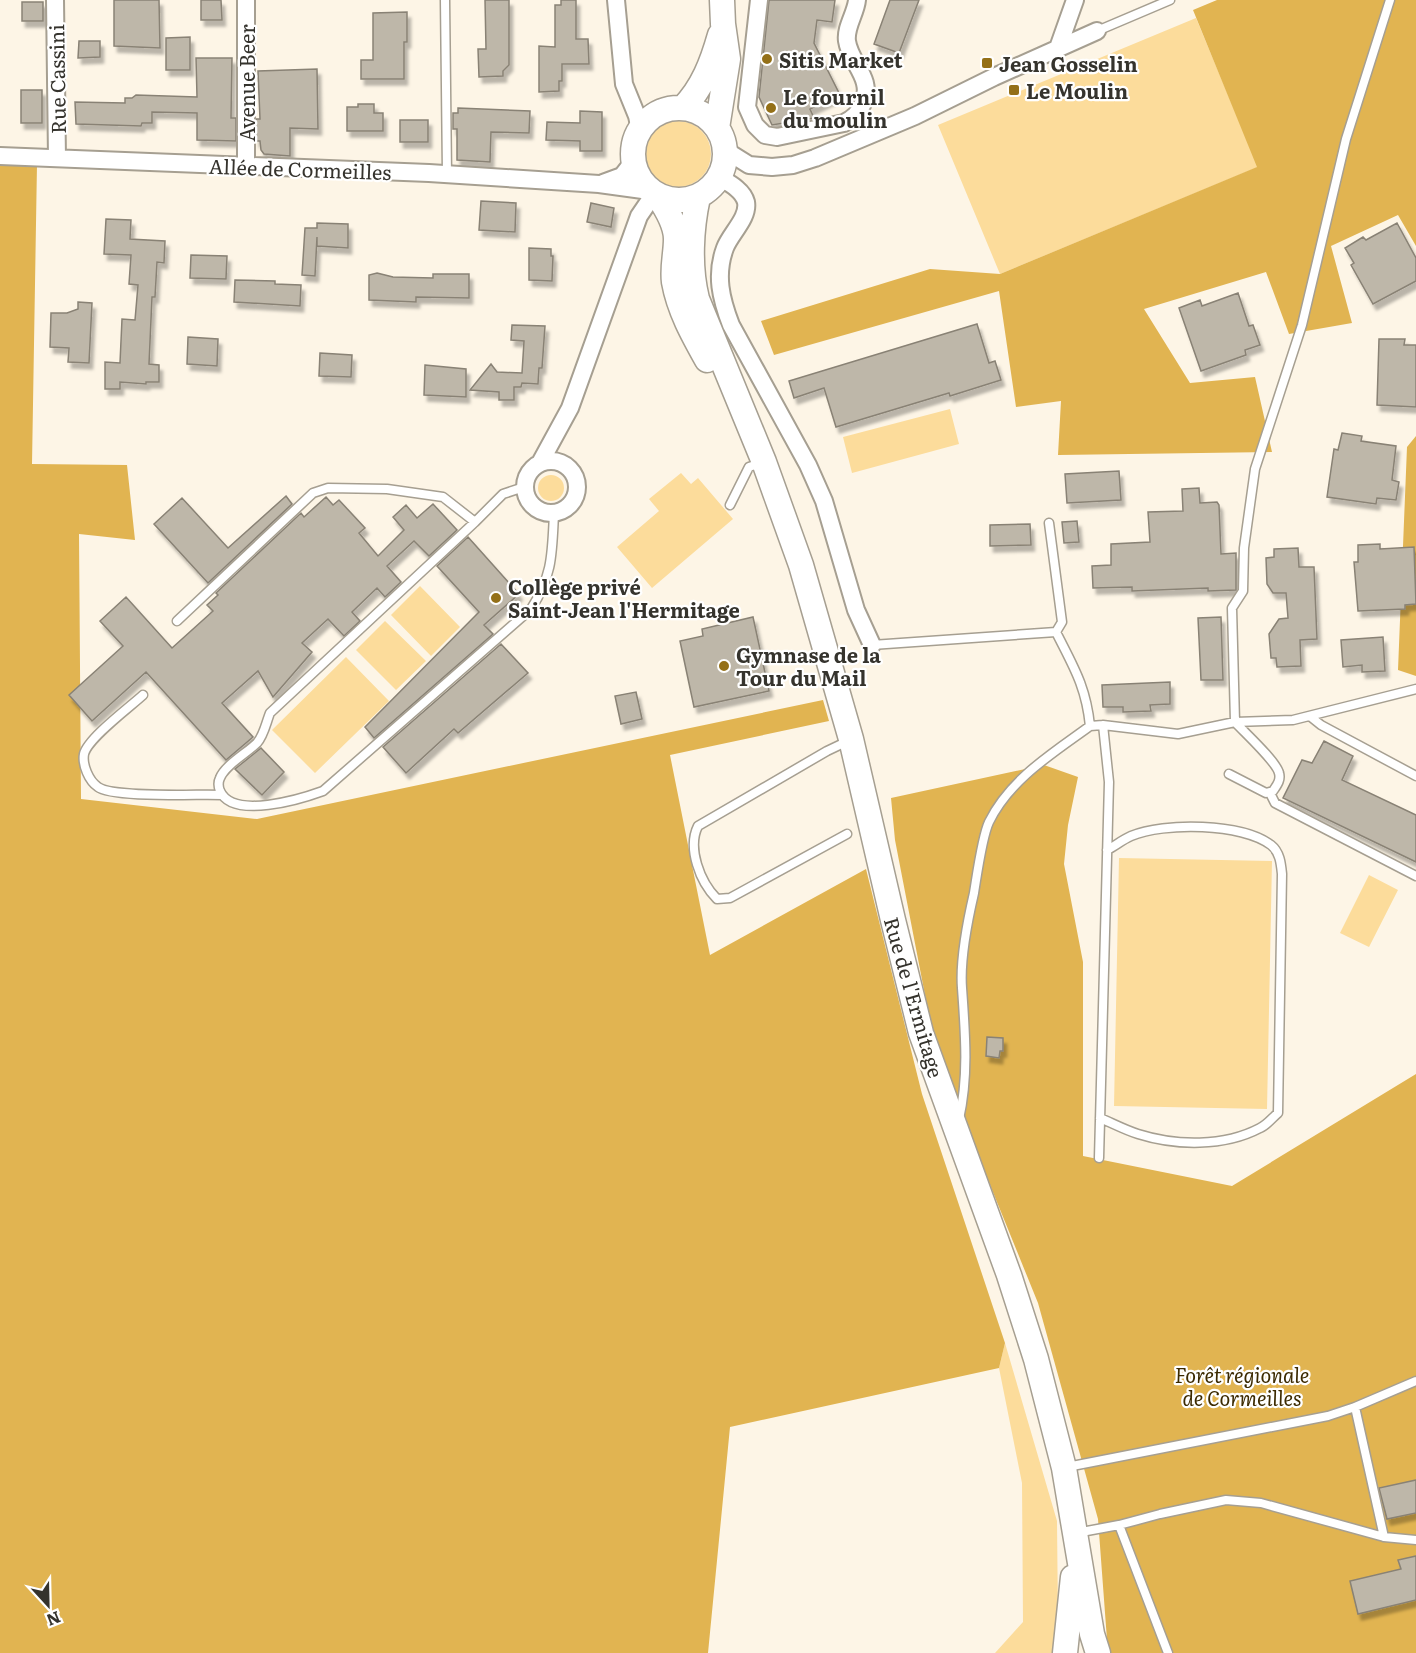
<svg xmlns="http://www.w3.org/2000/svg" width="1416" height="1653" viewBox="0 0 1416 1653" font-family="Literata,serif">
  <defs>
    <filter id="shadow"><feDropShadow dx="3.5" dy="6" stdDeviation="1.5" flood-color="#0004"/></filter>
  </defs>
  <rect width="100%" height="100%" fill="#fdf5e6"/>
  <!-- green -->
  <path fill="#fcdc9b" d="M1196,18L1258,167L1000,274L938,125Z
    M645 154a33 33 0 1 1 66 0a33 33 0 1 1-66 0Z
    M950,409L959,444L852,473L843,437Z
    M681,473L691,484L698,478L733,519L652,588L617,547L659,511L649,499Z
    M538 488a13 13 0 1 1 26 0a13 13 0 1 1-26 0Z
    M420,586L460,627L431,656L391,615Z
    M385,621L426,661L396,690L356,650Z
    M346,657L389,701L315,773L272,730Z
    M1119,858L1272,861L1267,1109L1114,1106Z
    M1369,875L1398,890L1369,947L1340,933Z
    M1005,1343L1057,1521L1058,1619L1053,1653H995L1023,1622L1022,1483L999,1368Z"/>
  <!-- forest -->
  <path fill="#e1b451" d="M1217,0H1416V246L1398,215L1331,246L1352,323L1289,334L1266,272L1144,309L1190,383L1255,377L1272,452L1058,455L1061,401L1016,407L999,291L774,355L761,321L930,269L1000,274L1257,167L1193,10Z
    M0,164H37L32,464L127,465L135,540L79,534L81,799L257,819L823,700L829,721L670,755L710,955L866,869L922,1094L1005,1343L999,1368L730,1427L708,1653H0Z
    M1416,436V676L1398,670L1407,447Z
    M1044,765L1078,777L1068,825L1064,864L1083,962V1156L1232,1186L1416,1074V1653H1108L1098,1519L1038,1303L936,1052L895,840L891,798Z"/>
  <!-- building -->
  <path fill="#beb7a9" stroke="#898275" stroke-width="1.5" filter="url(#shadow)" d="M114,0H159L160,48L114,46Z
    M201,0H221L222,20H201Z
    M485,0H509V65L503,71V76L479,77L478,49H486Z
    M561,0H576V39H588L589,64H562V81H559V91L539,92V46L555,47V5H561Z
    M769,0H835L832,22L817,20L814,43L840,95L810,109L814,118L772,125L759,97Z
    M890,0H919L899,53L874,44Z
    M22,2H43V21H22Z
    M407,12V42H404V79H361V60H373V13Z
    M190,37V70H166V38Z
    M79,41H100V57L78,58Z
    M196,58H232L231,118H236V141L197,140V113L152,112V123H142L141,126L76,124L75,102L125,103V98H132L136,95L197,97Z
    M317,69L318,129L290,128V156L264,154L261,150L260,141H256V119H260L258,71Z
    M21,90H42V123H21Z
    M358,104H374V113H383V131H347V107H358Z
    M458,108L530,111L529,133L491,132L490,162L457,160V129H453V113H458Z
    M580,111L602,112V151H580V141L546,140L547,122L580,123Z
    M400,120H428V142H400Z
    M481,201L516,203L515,232L479,230Z
    M591,203L614,208L611,227L587,222Z
    M106,219L131,220L130,239L165,241L164,263L157,262L155,297H152L149,364L159,365V382H146V384L120,382V389H105V362L120,363L122,319L135,320L138,285L129,284L131,255L104,254Z
    M317,223L348,224V248L317,246V237L315,276L302,275L305,228H317Z
    M1397,223L1416,258V281L1373,304L1351,265L1354,263L1345,248L1363,237L1366,240Z
    M529,248L551,249V256H553L552,281L529,280Z
    M191,255L227,256L226,279L190,278Z
    M377,273L393,277L433,278V274H469V298L416,297V302L369,300V275Z
    M235,280L275,281V284L301,285L300,306L234,302Z
    M1238,293L1249,326L1253,325L1260,345L1245,350L1246,355L1201,371L1179,308L1200,300L1202,306Z
    M78,302L92,303L89,363L68,362L69,348L50,347L51,313H67L78,309Z
    M977,324L989,363L995,361L1001,380L950,396L949,393L836,427L824,388L794,398L789,381Z
    M512,325L545,326L542,368H539L538,384L522,383L521,387H514V400H499V392L470,390L491,364L497,372L522,373L524,341L511,340Z
    M188,337L218,339L217,366L187,364Z
    M1379,339H1405L1404,345H1416V407L1377,405Z
    M320,353L352,355L351,377L319,376Z
    M425,365L466,369V397L424,395Z
    M1342,433L1362,436L1361,441L1396,446L1392,480L1399,482L1396,500L1377,498L1376,504L1327,497L1334,449L1338,450Z
    M1119,471L1121,500L1067,503L1065,474Z
    M1199,488L1200,503L1217,502L1219,505L1221,554L1236,553V590L1208,591V588L1132,591V587L1093,588L1092,566L1111,565V544L1150,542L1148,512L1183,511L1182,489Z
    M286,496L292,504L208,583L154,524L182,498L228,548Z
    M326,497L333,505L339,500L365,528L359,533L378,556L404,530L393,517L406,505L417,518L433,504L457,530L429,556L414,541L387,566L401,582L385,597L377,588L352,612L360,621L344,636L328,619L302,643L312,652L273,697L258,671L222,703L253,737L226,760L146,672L92,721L69,695L123,646L100,621L126,597L172,648L213,611L207,605L218,595L216,593L301,513L304,517Z
    M1077,521L1079,542L1064,543L1062,522Z
    M1030,524L1031,545L990,546V525Z
    M468,537L519,594L484,625L493,634L374,738L365,727L479,612L437,566Z
    M1380,544V549L1414,547L1416,604L1405,605V609L1358,611L1354,562H1358V545Z
    M1298,548L1299,567H1314L1317,639L1300,640L1301,666L1277,667L1276,658H1271L1269,634L1279,619L1288,618L1286,593H1273L1267,584L1266,558L1274,557V549Z
    M753,617L769,691L694,707L680,641L703,636L702,629Z
    M1221,617L1223,680H1201L1198,618Z
    M1383,637L1385,671L1362,672V665L1343,667L1341,640Z
    M501,644L528,673L458,733L454,729L406,773L383,747Z
    M1170,682V704L1150,705L1151,711L1123,712V707H1103L1102,685Z
    M636,692L642,719L621,724L615,696Z
    M1324,741L1353,756L1342,780L1416,815V862L1283,798L1302,760L1312,763Z
    M261,748L284,772L262,795L235,769Z
    M987,1037L1003,1038V1051H1000L999,1058L986,1056Z
    M1416,1480V1513L1387,1519L1379,1488Z
    M1416,1556V1600L1358,1614L1350,1581L1401,1569L1398,1560Z"/>
  <g fill="none" stroke-linecap="round" stroke-linejoin="round">
    <!-- lane casing -->
    <g stroke="#a69f91" stroke-width="11">
      <path id="lane" d="M445,0L447,174
        M1097,31L1170,0
        M524,487L503,494L475,522L270,713C266,723 264,735 257,743C247,753 225,765 220,778C218,782 218,786 220,791C233,820 301,799 323,791L531,609C553,575 552,553 554,513
        M730,505L749,467L761,463
        M177,621L313,493L328,488L387,489L443,497L475,522
        M1056,632C1073,666 1086,686 1090,726
        M872,645L1056,632L1062,622L1049,523
        M143,695C130,707 88,738 84,754C82,765 89,781 98,787C112,798 200,794 222,795
        M1311,717L1321,725L1416,776
        M1229,774L1266,793L1273,791C1277,785 1281,780 1279,773C1276,761 1244,732 1235,722L1232,608L1243,591L1244,548L1255,469L1302,325L1346,139L1390,0
        M1270,793L1275,803L1416,876
        M847,834L730,898L717,899C700,882 687,848 698,826L827,751L848,741
        M1100,1118C1112,1123 1125,1130 1138,1134C1176,1146 1224,1147 1260,1128C1267,1125 1272,1118 1278,1113L1282,874C1281,864 1280,852 1271,845C1242,823 1164,822 1131,836C1122,840 1115,846 1107,850
        M959,1119C969,1076 965,1031 962,988C960,962 968,919 974,893C977,875 982,837 989,822C1010,779 1053,753 1090,726L1103,725L1178,734L1235,722L1293,720L1416,689
        M1099,1158L1109,782L1103,725
        M1355,1407L1384,1537
        M1067,1467L1328,1416L1355,1407L1416,1381
        M1119,1525L1160,1514L1226,1500L1261,1503L1384,1537L1416,1540
        M1076,1533L1119,1525L1168,1653"/>
    </g>
    <!-- street casing -->
    <g stroke="#a69f91" stroke-width="20">
      <path id="street" d="M55,0L57,158
        M616,0L624,84L637,116L640,130
        M759,0L747,107L755,125L765,135L777,137L844,123C854,118 859,113 863,103C874,79 850,63 847,41C845,27 856,13 857,0
        M1058,48L1075,0
        M725,150L749,165L772,167L793,165L815,158L915,116L994,77L1097,31
        M0,156L429,173L599,184L650,191
        M246,165V0
        M719,177C729,183 743,190 746,202C749,218 730,234 725,248C715,275 721,299 731,325L808,465L824,501L856,610L872,645
        M603,183L622,176L633,162
        M525 487a26 26 0 1 1 52 0a26 26 0 1 1-52 0Z
        M540,463L570,408L639,216L654,194"/>
    </g>
    <!-- secondary casing -->
    <g stroke="#a69f91" stroke-width="27">
      <path id="secondary" d="M633 154a46 46 0 1 1 92 0a46 46 0 1 1-92 0Z
        M683,108C703,87 712,63 720,35
        M717,128L728,59L723,24L722,0
        M658,196C666,208 676,224 676,239C676,254 672,267 674,282C679,310 693,335 707,360
        M698,197C691,229 689,267 697,299L764,462L801,565L851,739L893,920L921,1033L1009,1275L1036,1359L1064,1468L1092,1634L1098,1653
        M1065,1653L1073,1577"/>
    </g>
    <!-- lane -->
    <use href="#lane" stroke="#fff" stroke-width="8"/>
    <!-- street -->
    <use href="#street" stroke="#fff" stroke-width="16"/>
    <!-- secondary -->
    <use href="#secondary" stroke="#fff" stroke-width="24"/>
  </g>
  <!-- markers -->
  <g fill="#947018" stroke="#fff" stroke-width="2">
    <circle cx="767" cy="59" r="6"/>
    <rect x="981" y="57" width="12" height="12" rx="3"/>
    <rect x="1008" y="84" width="12" height="12" rx="3"/>
    <circle cx="771" cy="108" r="6"/>
    <circle cx="496" cy="598" r="6"/>
    <circle cx="724" cy="666" r="6"/>
  </g>
  <g text-anchor="middle" dominant-baseline="central" stroke-width="4.5" stroke-linejoin="round" paint-order="stroke">
    <!-- poi labels -->
    <g font-size="20" font-weight="bold" fill="#35332d" stroke="#fff" text-anchor="start">
      <text x="779" y="59">Sitis Market</text>
      <text x="999" y="63">Jean Gosselin</text>
      <text x="1026" y="90">Le Moulin</text>
      <text x="783" y="96">Le fournil<tspan x="783" dy="23">du moulin</tspan></text>
      <text x="508" y="586">Collège privé<tspan x="508" dy="23">Saint-Jean l'Hermitage</tspan></text>
      <text x="736" y="654">Gymnase de la<tspan x="736" dy="23">Tour du Mail</tspan></text>
    </g>
    <!-- street labels -->
    <g font-size="20" fill="#35332d" stroke="#fff">
      <text transform="translate(56 79) rotate(-91)">Rue Cassini</text>
      <text transform="translate(246 83) rotate(-90)">Avenue Beer</text>
      <text transform="translate(300 168) rotate(2)">Allée de Cormeilles</text>
      <text transform="translate(915 997) rotate(74)">Rue de l'Ermitage</text>
    </g>
    <!-- park labels -->
    <g font-size="20" font-style="italic" fill="#3c2a00" stroke="#fff">
      <text x="1242" y="1374">Forêt régionale<tspan x="1242" dy="23">de Cormeilles</tspan></text>
    </g>
  </g>
  <!-- north arrow -->
  <g transform="translate(48 1605) rotate(158)" stroke="#ffffff" stroke-width="4.5" paint-order="stroke">
  <path d="M0-4.5L10 22L0 15L-10 22Z" fill="#35332d"/>
  <text y="-9" font-size="16" font-weight="bold" text-anchor="middle" fill="#35332d">N</text>
  </g>
</svg>
